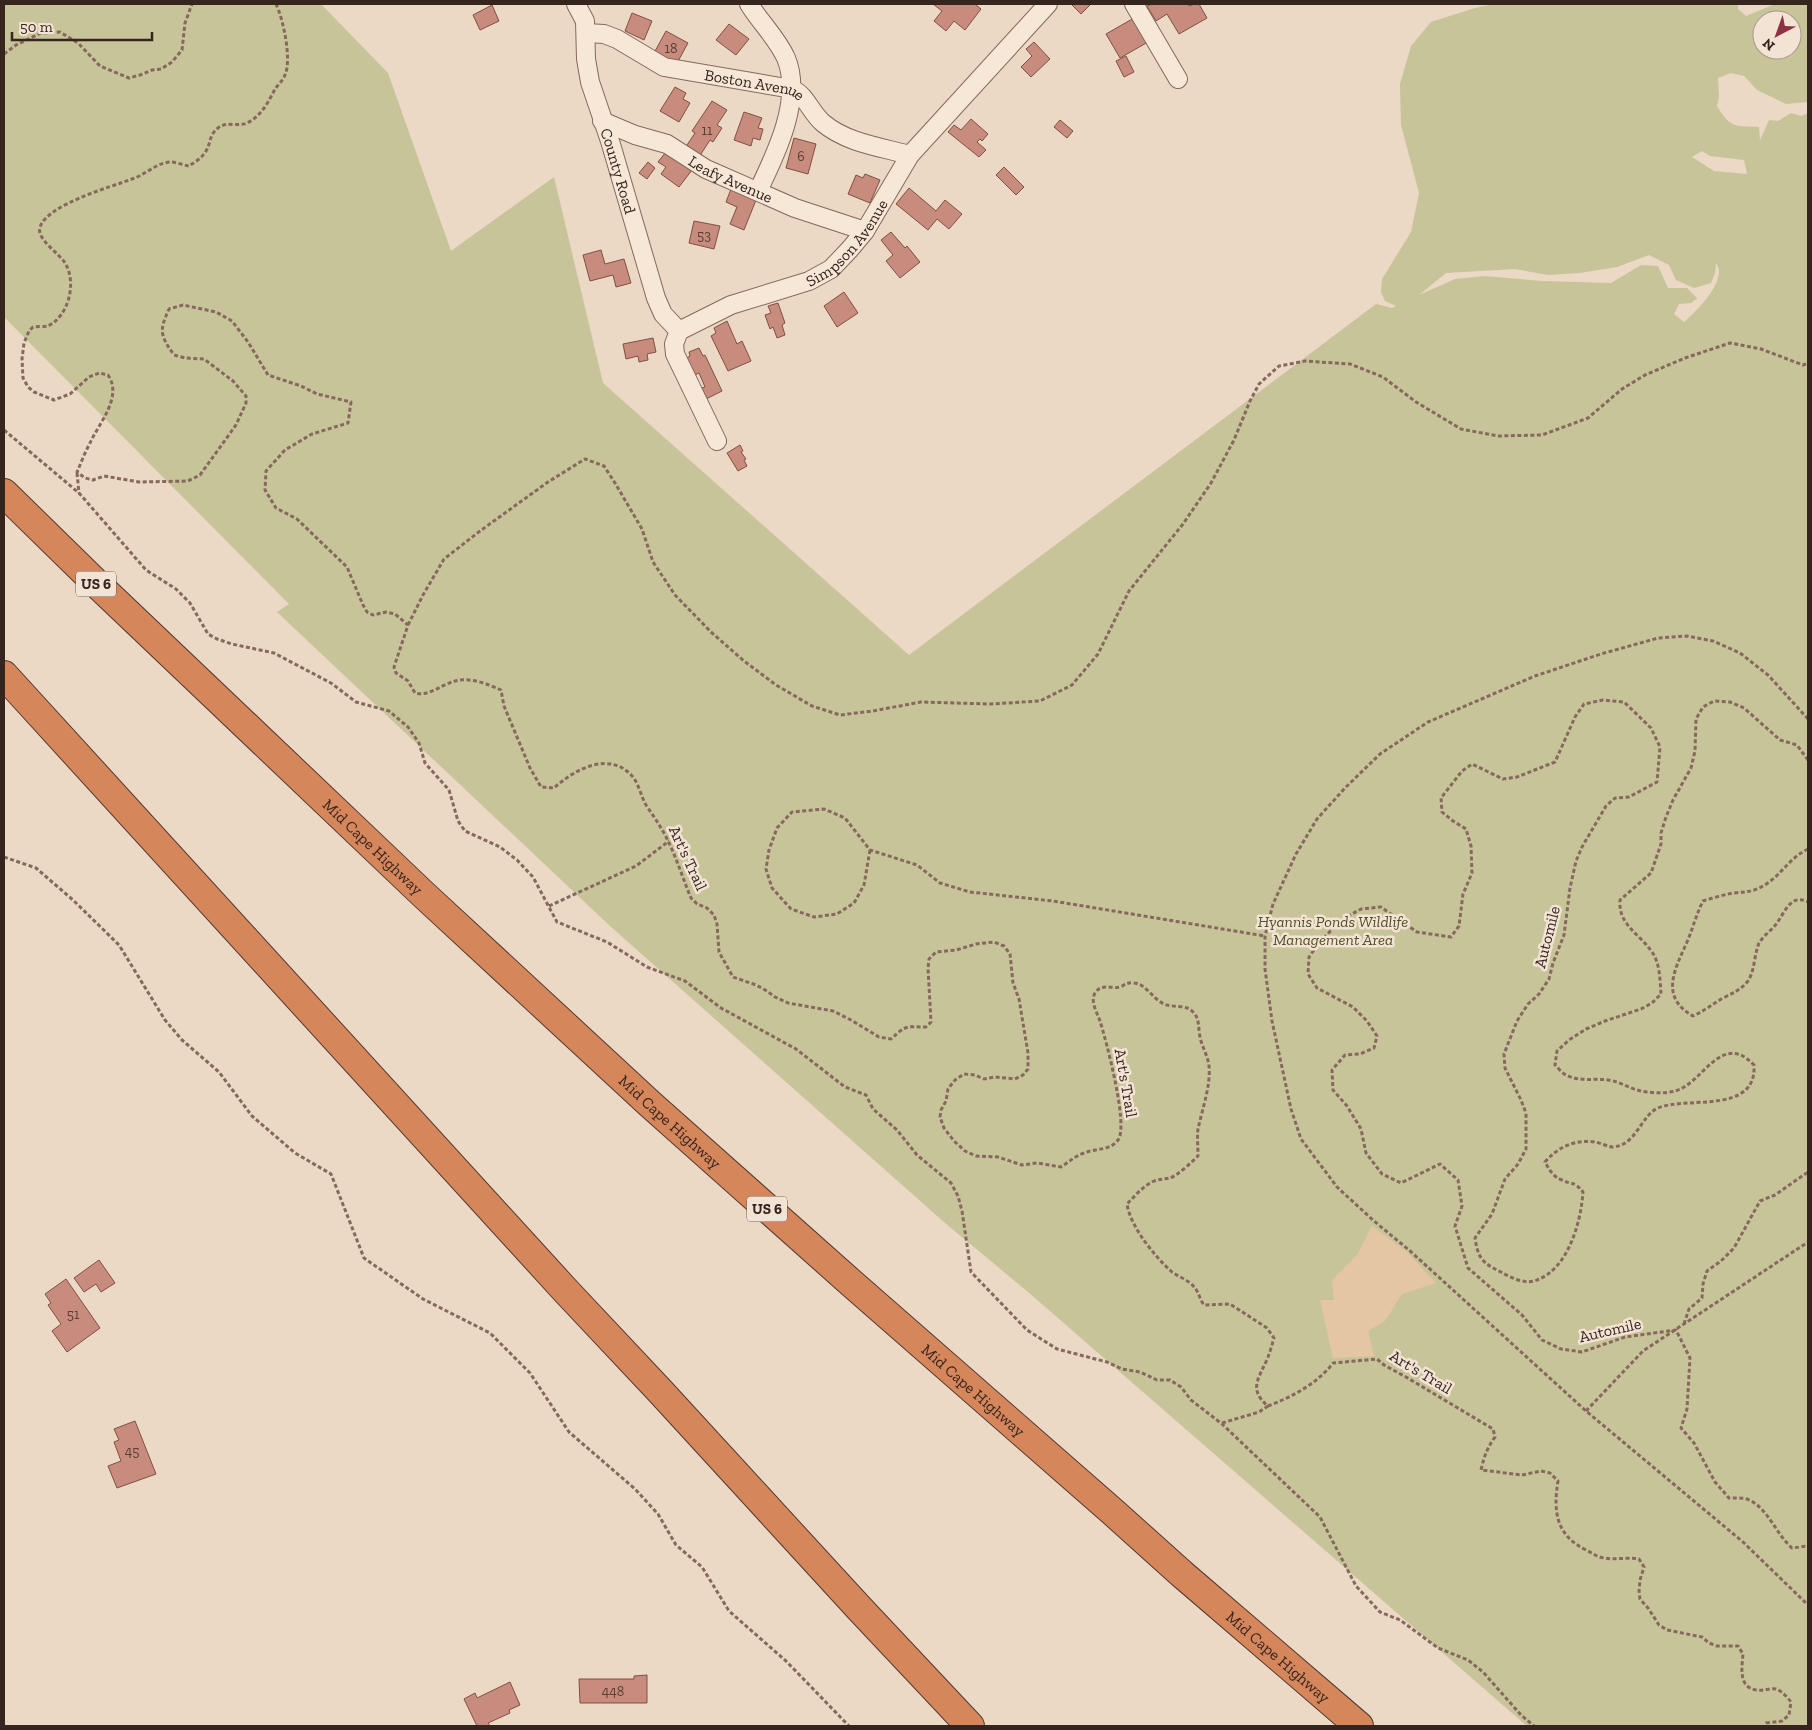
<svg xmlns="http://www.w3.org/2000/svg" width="1812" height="1730" viewBox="0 0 1812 1730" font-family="'Zilla Slab',serif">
  <rect width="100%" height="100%" fill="#ebd8c5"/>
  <!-- green -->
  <path fill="#c8c499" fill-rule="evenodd" d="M4,4H321L388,73L451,251L554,177L603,383L909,655L1376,304L1392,308L1396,306L1385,301L1381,292L1382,279L1411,232L1419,193L1401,125L1400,84L1411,46L1431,22L1475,8L1494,4H1738V9L1746,16L1775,4H1808V102L1786,104L1757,90L1744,76L1731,73L1718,78L1719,97L1717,106C1730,128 1735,126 1759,127L1760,140L1769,120L1778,121L1791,113L1801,116L1808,113V1726H1527L1028,1292L945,1223L610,926L277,612L289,604L4,317ZM1762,20H1792V50H1762ZM1702,151L1710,156L1744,160L1747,174L1714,171L1692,157ZM1649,255L1669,265L1676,280L1694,288L1711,283L1715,273L1716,263C1729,279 1696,312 1684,322L1674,314L1679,304L1691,303L1697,298L1687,288H1668L1658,266L1641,265L1611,283L1542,281L1485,276L1455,279L1419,295L1446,273L1515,269L1548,275L1580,273L1617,267Z"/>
  <!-- sand -->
  <path fill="#e5c6a3" d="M1372,1226L1407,1252L1436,1283L1402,1294L1385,1321L1368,1331L1374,1356L1333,1358L1320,1300H1334L1332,1280L1357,1255Z"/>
  <!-- building -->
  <path fill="#c78c7d" stroke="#824f43" d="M933,4H975L981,9L965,30L954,21L946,31L934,21L942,11Z
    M1071,4H1089L1090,5L1081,14Z
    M1152,4H1188L1189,6L1194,4H1199L1207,18L1179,34L1167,14L1156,21L1147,6Z
    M492,5L499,21L480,30L473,15Z
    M632,13L652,21L644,40L625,31Z
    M1134,18L1148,42L1120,58L1106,34Z
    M729,24L749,39L736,55L716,40Z
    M666,31L688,43L676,65L654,53Z
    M1034,42L1050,59L1031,77L1021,67L1032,56L1026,49Z
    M1126,56L1134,72L1124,77L1116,61Z
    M675,87L686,93L683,99L690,103L679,122L660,111Z
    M712,101L727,110L717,125L722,128L713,142L710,140L699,157L685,148L695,133L692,131Z
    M744,112L762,118L758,128L763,129L760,140L753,138L751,146L734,140Z
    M971,119L988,134L982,141L980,139L977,142L986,150L979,157L948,132L954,125L961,130Z
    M1060,120L1073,131L1067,138L1054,127Z
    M794,138L816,144L808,174L786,168Z
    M666,152L692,170L679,187L661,174L666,167L658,162Z
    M648,162L655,168L647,179L639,173Z
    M1004,167L1024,187L1016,195L996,175Z
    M865,174L880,180L870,203L848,194L856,175L863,178Z
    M909,188L936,211L945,200L962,214L949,229L937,219L928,230L896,204Z
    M731,189L756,200L744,230L730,224L737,207L726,202Z
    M694,221L720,226L714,249L689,243Z
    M891,232L905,248L907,246L920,262L900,278L886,261L893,255L881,240Z
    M601,250L605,264L624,259L631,283L616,287L613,275L590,281L583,255Z
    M844,292L858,313L837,327L824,306Z
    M778,303L785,323L782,325L785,335L777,338L773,327L770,329L765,315L771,313L768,306Z
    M727,321L737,344L742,341L751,361L728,371L711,336L716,333L714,328Z
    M653,338L656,352L647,354L648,360L639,362L638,356L626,359L623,344Z
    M699,348L703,356L705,355L722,391L706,399L702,388L705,387L699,373L695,375L687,358L690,356L689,352Z
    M740,445L743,451L741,452L746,459L744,460L747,466L738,471L727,453Z
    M99,1260L115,1283L101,1292L96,1284L84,1292L74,1278Z
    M66,1279L100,1328L67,1352L52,1331L61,1324L48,1305L51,1303L45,1294Z
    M135,1421L156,1474L117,1488L108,1466L121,1461L114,1442L119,1440L114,1429Z
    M647,1675V1703H580L579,1679H634V1676Z
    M510,1682L520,1705L509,1710L510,1713L488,1723L490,1726H477L464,1699L475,1693L477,1698Z"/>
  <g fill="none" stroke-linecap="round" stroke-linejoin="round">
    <!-- minor casing -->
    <g stroke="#85695c" stroke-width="20">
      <g id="minor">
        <path id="s1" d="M576,4L585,21L586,59L590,82L610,141L656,298L663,314L679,331"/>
        <path d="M749,4C760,22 777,38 786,58C803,99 776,154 758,191"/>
        <path d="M1134,4L1178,79"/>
        <path id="s2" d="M586,33L604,34L617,39L664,67L792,89C807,96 810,112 823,123C847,143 880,147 910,155"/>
        <path id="s3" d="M602,121L635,135L667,144L706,169L795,208L865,231"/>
        <path id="s4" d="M717,441L675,354L674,344L679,331L731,305L809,281L831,269L850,249L865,231L910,155L1048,4"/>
      </g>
    </g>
    <!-- motorway casing -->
    <g stroke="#533930" stroke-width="30">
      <g id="motorway">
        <path id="s5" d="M4,493L97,584L424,895L650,1104L849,1281L1113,1512L1182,1574L1359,1726"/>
        <path d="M4,675L565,1290L660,1391L859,1608L970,1726"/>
      </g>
    </g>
    <!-- path -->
    <path stroke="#85695c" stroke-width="3" stroke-dasharray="4 2.5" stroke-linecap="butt" d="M276,4C283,18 292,60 285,75C283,81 277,85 274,91C268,103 260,117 247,123C238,127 226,121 218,128C209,135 211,143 206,151C202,158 195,162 189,166C183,165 176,162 170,162C156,163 145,175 132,179C111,187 48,204 40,227C36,239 59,253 65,263C77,282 69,316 48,326C44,327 38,326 33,327L29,331L24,343L22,359L23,378L28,387L34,392L54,400L70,394L89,377L99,373L108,375C123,397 99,423 90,443C85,452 81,463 77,472L85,478L93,480L104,476L139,482L188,481L200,475L236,425L246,403V396L233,381L204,359L185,358L174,355C160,335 159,331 169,309L183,305L216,312L232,321L248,342L268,375L301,386L317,394L351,402L348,423L312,434L285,450L266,471L265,490L276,508L297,519L347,567L363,605L367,612L373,615L386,612L395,614L408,625L394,667L396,673L408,681L415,693C429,697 442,684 455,681C470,677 488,684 501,690L504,706L530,768L541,787L554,788C575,769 610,750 633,777C639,785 641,796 646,805C654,817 662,828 668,841C677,859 683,879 691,898L697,904L707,908L714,915L717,924L719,952L733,977L756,985L767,991L775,997L788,1003L833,1011L851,1020L879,1037L891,1039C907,1024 906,1027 926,1027L931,1022L928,968L929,959L936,952L956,950L976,944L994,942L1004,946L1010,954L1013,983L1019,999L1028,1053V1069L1023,1075L1015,1079L995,1077L984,1079L975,1075L964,1074L955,1080L948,1089L946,1101L941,1110L940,1117L944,1128L954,1141L965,1151L976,1156L998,1157L1022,1165L1037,1163L1061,1167C1069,1162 1075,1156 1084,1153C1096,1148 1110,1151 1118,1140C1129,1126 1106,1040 1100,1021C1097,1012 1090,1002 1095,993C1101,983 1111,989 1120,987C1125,985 1127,982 1134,983C1146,984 1153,999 1164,1004C1173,1008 1186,1004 1193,1012C1200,1019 1198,1028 1200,1037C1202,1047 1208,1056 1209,1066C1211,1085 1202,1110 1198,1129C1197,1138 1198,1147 1198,1156C1193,1161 1177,1176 1170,1178C1165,1179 1160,1179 1154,1181C1143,1186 1135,1196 1127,1204C1130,1226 1155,1257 1172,1272C1179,1277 1190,1281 1195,1288C1199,1293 1200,1300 1204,1305L1230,1304L1267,1328L1274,1338C1272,1345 1270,1352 1268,1357C1260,1377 1247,1389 1268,1406C1292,1397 1318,1383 1333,1363L1377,1359L1384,1365L1406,1377L1493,1429L1495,1437C1487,1448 1484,1457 1481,1470L1522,1475L1541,1471L1550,1473L1558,1481C1553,1512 1556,1535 1586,1550C1592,1553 1597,1557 1604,1558C1616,1560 1627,1557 1639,1559L1644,1567L1640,1580L1639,1591L1640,1599L1648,1608L1659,1625L1667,1630L1702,1637L1709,1643L1717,1646H1738L1743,1654C1742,1667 1738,1687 1756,1690C1763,1691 1770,1688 1776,1689C1782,1691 1787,1697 1791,1702L1789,1715L1782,1721L1766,1723L1765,1726
      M4,54L16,45L41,33L60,32L78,43L100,66L129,78L140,75L152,70L161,69L172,62L182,50L185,23L192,4
      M4,430L79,493L146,570L176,589L190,603L208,634L217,639L232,644L274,653L331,683L356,702L389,711L408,727L419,743L425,763L449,790L458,821L465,831L500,847L517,860L533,877L557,922L607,942L647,967L685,981L721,1008L796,1049L845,1087L866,1095L873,1109L897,1130L917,1155L951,1183L958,1196L962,1211L971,1272L1027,1330L1057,1349L1107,1362L1122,1369L1140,1372L1157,1380H1170L1181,1387L1191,1400L1222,1424L1320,1517L1356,1586L1380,1612L1400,1620L1438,1648L1468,1660L1483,1672L1521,1715L1534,1726
      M77,473L79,493
      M408,625L423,595L444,559L480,531L548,482L585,459L604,466L615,483L642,529L653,562L675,595L711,632L744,661L776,685L812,706L840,715L873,711L921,702L991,704L1040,701L1072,685L1098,654L1129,591L1183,524L1211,483L1234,440L1250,401L1259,384L1279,366L1305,361L1350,364L1383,377L1416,402L1461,429L1498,436L1542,435L1588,418L1622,389L1645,375L1685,358L1730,343L1761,349L1803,365L1808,363
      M1808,719L1768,675L1740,653L1713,641L1687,636L1658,638L1601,654L1535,676L1428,722L1380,754L1345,788L1317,819L1296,854L1273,904L1265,936V969L1272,1021L1291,1109L1301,1139L1337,1187L1374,1221L1409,1250L1586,1411L1743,1542L1808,1605
      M1808,760L1797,745L1780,740L1744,708L1730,702L1714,701L1703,707L1696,719L1695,751L1691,768L1673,800L1666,817L1661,833V844L1651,873L1620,900C1618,925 1639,933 1652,952C1660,963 1660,980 1661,994L1652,1003L1641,1009L1605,1021L1586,1029L1569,1040L1557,1051L1555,1065C1558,1068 1562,1073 1566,1075C1579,1082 1594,1078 1608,1080C1618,1081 1627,1087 1637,1090C1648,1093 1663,1094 1675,1091C1703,1084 1721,1030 1754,1065C1757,1115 1686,1096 1658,1108C1641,1115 1637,1145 1613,1147C1608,1147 1601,1143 1595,1142C1575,1139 1558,1147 1545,1162C1549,1169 1553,1177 1562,1180C1574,1186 1573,1180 1583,1192C1581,1221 1569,1268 1537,1280C1526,1285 1511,1278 1501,1272C1482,1263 1478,1258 1475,1238L1492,1214L1505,1179L1518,1164L1526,1149V1113L1521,1100L1505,1068L1504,1054L1517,1021L1528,1004L1539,994L1549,979L1553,963L1564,935L1570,888L1576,861L1582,847L1606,806L1615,798L1629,797L1657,782L1660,747L1651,728L1624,702L1603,700L1584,704L1575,717L1555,762L1517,777L1503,779L1472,764L1462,771L1441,798L1442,812L1453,821L1466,829L1471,846L1472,873L1463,894L1459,926L1451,937L1417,932L1381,907L1361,909L1341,920L1319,943L1309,957L1308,974L1317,988L1353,1007L1367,1021L1377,1036L1374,1048L1360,1054L1345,1055L1332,1070L1333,1090L1347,1106L1361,1129L1366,1153L1382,1174L1401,1183L1440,1164L1458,1180L1462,1206L1455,1226L1468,1268L1522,1315L1542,1340L1561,1349L1582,1352L1625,1337L1676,1330L1690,1358L1687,1409L1681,1428L1694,1443L1715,1482L1729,1498C1737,1498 1746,1497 1753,1502C1770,1513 1777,1535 1792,1548L1808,1546
      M1808,849C1789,858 1781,876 1763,886C1753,892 1744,892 1733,893C1723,895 1712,898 1703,901C1696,915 1693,928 1687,942C1675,969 1659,997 1693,1016C1704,1011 1713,1004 1723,998C1733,993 1741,990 1748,981C1755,970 1754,955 1759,943C1764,935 1772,930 1777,923C1785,912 1791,893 1808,902
      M870,850L864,885L854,903L837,914L814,917L791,909L772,888L766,869L769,850L777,828L792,812L824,809L845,818L870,850L917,865L940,883L970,892L1053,901L1265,936
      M4,857L36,868L73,900L119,945L165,1020L182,1040L219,1072L252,1116L295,1153L331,1174L364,1258L423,1299L490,1333L530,1373L569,1432L635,1489L658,1514L676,1545L702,1567L729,1611L786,1661L849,1726
      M549,906L636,866L669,841
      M1684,1324L1689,1309L1702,1298L1703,1284L1707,1271L1721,1261L1734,1248L1760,1201L1775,1195L1808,1172
      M1586,1411L1643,1351L1808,1242
      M1222,1423L1259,1412L1268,1406"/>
    <!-- minor -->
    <use href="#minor" stroke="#f6e7d7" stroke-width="18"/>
    <!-- motorway -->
    <use href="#motorway" stroke="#d5865b" stroke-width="28"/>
  </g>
  <g text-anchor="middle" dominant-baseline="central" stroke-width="5" stroke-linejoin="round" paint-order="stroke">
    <!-- number labels -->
    <g font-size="14" fill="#5a3f36">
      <text x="671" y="48">18</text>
      <text x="707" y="130">11</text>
      <text x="801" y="156">6</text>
      <text x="704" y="235">53</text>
      <text x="73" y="1314">51</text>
      <text x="132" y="1451">45</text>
      <text x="613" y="1691">448</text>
    </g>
    <!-- shield labels -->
    <g fill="#f3e3d4" stroke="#6f5e55" stroke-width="1">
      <rect x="76" y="571.5" width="40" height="25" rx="4"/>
      <rect x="747" y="1196.5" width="40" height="25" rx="4"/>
    </g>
    <g font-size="15" font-weight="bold" fill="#36251f">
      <text x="96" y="584">US 6</text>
      <text x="767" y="1209">US 6</text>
    </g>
    <!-- street labels -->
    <g font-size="16" fill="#36251f" stroke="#f3e3d4">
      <text stroke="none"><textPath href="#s2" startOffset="179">Boston Avenue</textPath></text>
      <text stroke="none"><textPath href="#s1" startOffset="174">County Road</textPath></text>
      <text stroke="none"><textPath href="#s3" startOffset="142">Leafy Avenue</textPath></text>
      <text stroke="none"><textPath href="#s4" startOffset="315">Simpson Avenue</textPath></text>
      <text stroke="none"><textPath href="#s5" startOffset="511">Mid Cape Highway</textPath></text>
      <text transform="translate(688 858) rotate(65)">Art's Trail</text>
      <text transform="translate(1547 937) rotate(-76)">Automile</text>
      <text transform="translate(1126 1083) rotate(80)">Art's Trail</text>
      <text stroke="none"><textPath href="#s5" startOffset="916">Mid Cape Highway</textPath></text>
      <text transform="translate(1610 1330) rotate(-13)">Automile</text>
      <text transform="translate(1421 1372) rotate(31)">Art's Trail</text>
      <text stroke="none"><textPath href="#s5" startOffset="1321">Mid Cape Highway</textPath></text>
      <text stroke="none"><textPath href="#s5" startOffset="1726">Mid Cape Highway</textPath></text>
    </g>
    <!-- park labels -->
    <g font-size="16" font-style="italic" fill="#4f5127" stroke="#f3e3d4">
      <text x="1333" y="921">Hyannis Ponds Wildlife<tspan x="1333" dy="18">Management Area</tspan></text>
    </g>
  </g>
  <!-- border -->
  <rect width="1812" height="1730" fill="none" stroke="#36251f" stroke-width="10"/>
  <!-- north arrow -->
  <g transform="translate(1777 35) rotate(221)"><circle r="24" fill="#f3e3d4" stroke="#a7978c"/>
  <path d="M0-4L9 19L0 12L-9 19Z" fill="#8f3045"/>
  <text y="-8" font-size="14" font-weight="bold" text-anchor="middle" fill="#36251f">N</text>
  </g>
  <!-- scale -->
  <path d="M12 32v8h140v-8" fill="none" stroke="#36251f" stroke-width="2.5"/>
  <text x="20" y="32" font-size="15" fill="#36251f" stroke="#f3e3d4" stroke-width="4" paint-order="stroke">50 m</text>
</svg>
